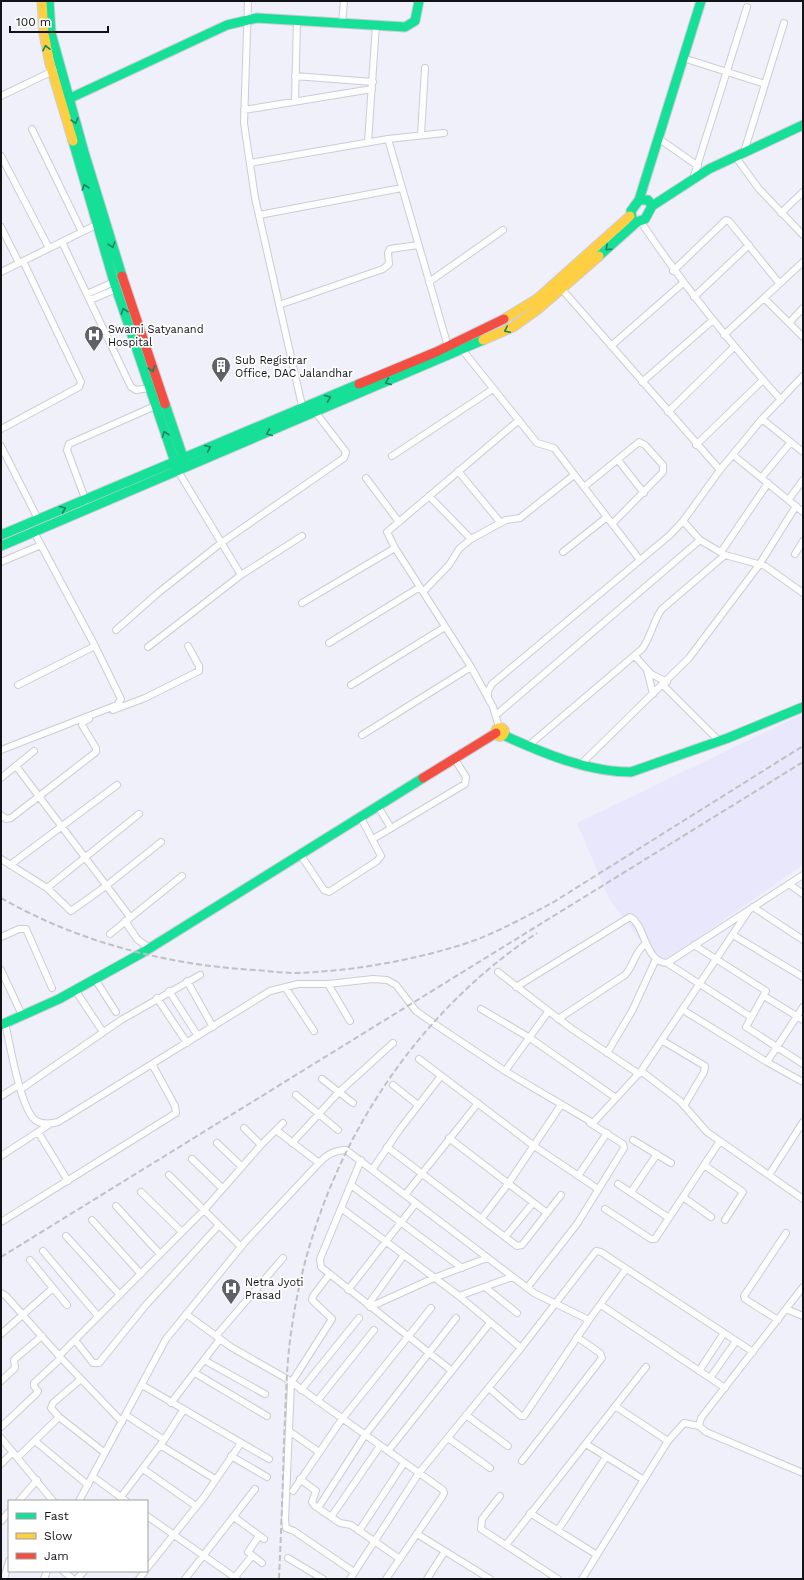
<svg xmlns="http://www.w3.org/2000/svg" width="804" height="1580" viewBox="0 0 804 1580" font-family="'Work Sans',sans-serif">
  <rect width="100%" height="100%" fill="#f0f0fa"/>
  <!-- built -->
  <path fill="#e8e7fc" d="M803,714V865L659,965L609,899L577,823Z"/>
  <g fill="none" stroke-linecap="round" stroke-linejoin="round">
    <!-- street casing -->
    <g stroke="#ccccd4" stroke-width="8">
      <path id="street" d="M248,1L244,123L255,198L303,410
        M342,23L344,1
        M683,58L765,84
        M295,76L373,82
        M1,96L55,70
        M295,101L297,20
        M244,110L372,89
        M32,129L82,232
        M421,135L425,68
        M658,138L698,166
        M388,139L449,350
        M368,142L376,25
        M744,152L784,23
        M1,156L49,248
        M735,156L759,189L803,235
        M250,163L388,139L444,133
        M693,179L747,7
        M781,213L803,192
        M259,215L402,188
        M641,222C683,285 730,343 781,400
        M1,227L19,263
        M62,242L131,387L136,390L149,388
        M673,271L726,220L729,221L779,283
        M1,272L100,223
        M429,282L503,230
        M560,287L720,470
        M87,294L114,282
        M694,297L749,245
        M764,298L803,337
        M90,300L116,289
        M279,305L383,269L389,264L388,253L390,249L418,245
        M789,323L803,308
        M724,335L803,262
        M611,346L683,283
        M460,347L537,443L554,448L640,560
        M642,382L713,320
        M668,412L734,347
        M762,419L803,452
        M1,429L79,387L81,382L23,261
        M696,445L763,380
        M1,446L38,519
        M733,455L803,512
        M392,456L493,389
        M618,460L644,493
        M178,471L241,575
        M458,471L500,522
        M762,477L791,442
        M366,478L399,522
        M584,487L639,442L645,445L663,465V472L612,524
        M429,496L471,539
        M789,499L803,480
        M86,501L67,450L69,444L155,406
        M700,540L725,555L765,566L803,593
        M563,552L607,517
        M721,552L768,483
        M795,554L803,541
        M1,562L41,545
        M423,592L449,565L459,549L471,539L506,520L520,518L574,475
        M302,603L395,548
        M116,630L158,593L221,543L344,458L346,452L316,413
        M329,643L420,587
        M148,647L241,575L302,536
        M635,656L651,674L667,682
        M647,670L653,694
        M18,685L95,646
        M351,685L445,627
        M663,685L719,741
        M488,697V691L492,684L670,535L683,521L720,470L762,419L803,376
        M113,710L145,698L199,671V666L188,646
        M496,715L700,540L683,521
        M499,727L493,707L471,667L395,548L387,532L519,420
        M362,735L471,667
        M528,746L642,649C651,637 653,621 662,609L725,555
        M1,750L117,705L121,699L95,646L34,532
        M582,763L689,658L759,565L796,506
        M16,766L130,917
        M1,778L34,751
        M377,805L391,828
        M1,815L6,819L11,818L96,752V748L82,725L83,722L89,719
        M373,839L465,784L466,777L454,758
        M300,854L324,890L329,892L377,861L381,856L360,816
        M1,859L47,888L71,911L106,886L161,842
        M10,865L117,785
        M789,884L803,894
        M47,888L139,814
        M753,907L803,940
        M125,921L137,939L149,948
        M110,934L182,876
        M733,935L803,977
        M1,937L19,929H26L52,988
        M694,945L766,991L746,1027L803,1064
        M667,963L751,1017
        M1,970L22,1015
        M498,972L572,1029L639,1074
        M95,979L116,1012
        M187,981L213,1027
        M328,984L350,1021
        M285,987L314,1031
        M516,987L630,917C645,924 645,963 667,963L803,875
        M75,990L103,1032
        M169,991L198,1036
        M764,996L803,1020
        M157,998L187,1043
        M481,1009L530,1038L616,1098
        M683,1010L767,1062L803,1007
        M558,1019L625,975C635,964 633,954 646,943
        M5,1023C10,1044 20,1107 35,1120C42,1125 50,1124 58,1122L270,991L298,984H328L373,979L387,980L396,985L416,1011L433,1023L505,1071L593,1123L641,1071L749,910
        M663,1041L705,1066L704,1072L684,1106
        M607,1053L632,1011L656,959
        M419,1059L534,1146L598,1189
        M767,1062L801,1081
        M505,1071L548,1012
        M641,1071L680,1101L707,1132L803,1199
        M322,1079L353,1103
        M393,1085L418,1105
        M21,1089L121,1020L200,975
        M296,1095L338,1130
        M1,1096L19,1085
        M244,1128L261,1145
        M276,1130L319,1163
        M38,1132L68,1181
        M449,1138L547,1213
        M633,1140L671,1163
        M217,1143L242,1167
        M292,1143L338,1093L393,1043
        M387,1147L517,1246L522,1245L561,1195
        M1,1156L50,1124
        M192,1159L222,1188
        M361,1160L320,1259L321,1267L452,1371
        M704,1165L743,1192L725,1220
        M372,1170L400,1129L441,1076
        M169,1175L241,1247
        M769,1175L803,1122
        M578,1176L607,1133
        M618,1184L669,1218
        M351,1185L462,1268
        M141,1192L182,1232
        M631,1192L657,1154
        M405,1195L478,1103
        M683,1197L711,1217
        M116,1206L160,1254
        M341,1208L459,1296L521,1348
        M605,1209L651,1239H655L720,1141
        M482,1218L508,1184L561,1105
        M92,1220L141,1274
        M1,1222L176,1113L175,1106L152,1064
        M66,1236L120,1295
        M505,1237L533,1203
        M43,1251L98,1316
        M30,1260L67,1305
        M329,1275L313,1296L312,1300L332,1319L291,1383L285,1521L286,1528L294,1531L354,1572
        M485,1287L517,1313
        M803,1287L701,1418L699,1426L706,1432L803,1473
        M527,1288L577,1224L624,1148L623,1144L590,1123
        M348,1290L416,1203
        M1,1293L6,1296L61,1358L122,1422
        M459,1296L512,1277
        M368,1305L404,1255
        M601,1305L725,1388
        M370,1307L434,1278L487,1258
        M786,1309L803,1316
        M186,1314L231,1347L287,1379L443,1490L444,1493L442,1497L386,1579
        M778,1320L745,1299L744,1296L786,1233
        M1,1334L53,1288
        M216,1336L283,1258
        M75,1340L93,1363H99L145,1306L219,1225
        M59,1356L204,1210L261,1145L283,1123
        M204,1360L265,1394
        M699,1371L724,1333
        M195,1373L267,1416
        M710,1378L736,1341
        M81,1379L53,1403L51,1408L59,1417L105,1453
        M1,1381L15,1368L14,1360L16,1358L42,1336
        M142,1385L269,1459
        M489,1388L521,1416H524L589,1320
        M301,1390L359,1318
        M317,1401L374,1330
        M171,1403L220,1339
        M126,1415L164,1440
        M466,1415L508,1446
        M1,1427L36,1394L38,1391L34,1386V1383L61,1358
        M289,1431L319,1452
        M1,1438L53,1501
        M448,1438L490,1468
        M35,1441L88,1485
        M668,1441L684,1423L699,1426
        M586,1444L644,1480
        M160,1445L215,1479
        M388,1451L490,1323
        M231,1456L267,1477
        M18,1457L59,1417
        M522,1461L602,1358L600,1353L577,1337
        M1,1464L13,1452
        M143,1469L196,1506
        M92,1476L126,1501
        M300,1479L316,1491L312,1502L315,1506L340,1523L351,1525L400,1559
        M293,1491L342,1419L431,1308
        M500,1496L482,1519L481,1529L558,1579
        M121,1497L164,1440L184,1409
        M19,1501L37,1480
        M79,1501L166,1339L245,1242L319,1163C327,1154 335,1150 346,1150L534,1293L589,1320L626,1269
        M318,1508L365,1435L456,1318
        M530,1513L597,1555
        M147,1516L237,1579
        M234,1517L264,1539
        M331,1517L380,1446
        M1,1521L9,1512
        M558,1530L606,1457
        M359,1531L404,1463
        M417,1534L490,1579
        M259,1536L248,1552L262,1563
        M506,1545L646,1367
        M288,1558L323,1579
        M147,1568L204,1497L241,1443
        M63,1571L73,1579
        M235,1577L252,1556
        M4,1579L9,1561
        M44,1579L47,1571
        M77,1579L84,1571
        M139,1579L145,1571
        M185,1579L255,1489
        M350,1579L419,1473L521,1348L596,1251L601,1252L753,1352
        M427,1579L445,1551
        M582,1579L668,1441L615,1406"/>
    </g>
    <!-- fast casing -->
    <g stroke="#ccccd4" stroke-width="11">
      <path id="fast" d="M49,1L51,33L84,152L122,276
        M64,101L227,25L257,18L405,27L415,21L419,1
        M73,141L114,282L177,468
        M639,200H648L652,206L645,219L637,222L632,219L631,211L639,200L701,1
        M652,206L709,169L803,125
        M599,256L637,222
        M165,404L185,463
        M1,535L359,384
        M1,546L483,340
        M503,735C543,753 587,772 631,772L728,738L803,707
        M1,1025L59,999L142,953L423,778"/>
    </g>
    <!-- slow casing -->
    <g stroke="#ccccd4" stroke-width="11">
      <path id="slow" d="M42,1L44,34L50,64L73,141
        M504,319L537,299L630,216
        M483,340L513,327L538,309L599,256
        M495.5 732a4.5 4.5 0 1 1 9 0a4.5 4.5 0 1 1-9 0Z"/>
    </g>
    <!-- jam casing -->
    <g stroke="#ccccd4" stroke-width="11">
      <path id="jam" d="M122,276L165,404
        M359,384L436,352L504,319
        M423,778L496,733"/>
    </g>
    <!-- street -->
    <use href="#street" stroke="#fdfdfe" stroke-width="6"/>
    <!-- fast -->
    <use href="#fast" stroke="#16e098" stroke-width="9"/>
    <!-- slow -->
    <use href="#slow" stroke="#ffcf43" stroke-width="9"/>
    <!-- jam -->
    <use href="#jam" stroke="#f24e42" stroke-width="9"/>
    <!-- rail -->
    <path stroke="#c0c0c4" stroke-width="2" stroke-dasharray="6 3" stroke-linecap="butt" d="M1,898C78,942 167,965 255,970C269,971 283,973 297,973C352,971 409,961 461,945C493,935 523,918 552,903L803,746
      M1,1257L803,762
      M279,1579C281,1532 283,1486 284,1439C286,1402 286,1364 292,1326C315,1168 404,1021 537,933"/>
  </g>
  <!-- one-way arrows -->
  <defs><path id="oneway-chevron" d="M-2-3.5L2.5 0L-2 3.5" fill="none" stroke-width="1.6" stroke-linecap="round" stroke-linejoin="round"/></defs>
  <g stroke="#14835f">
    <use href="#oneway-chevron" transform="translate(46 48) rotate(-102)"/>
    <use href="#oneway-chevron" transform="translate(75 121) rotate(74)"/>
    <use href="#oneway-chevron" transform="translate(85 187) rotate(-107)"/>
    <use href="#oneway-chevron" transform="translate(112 245) rotate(73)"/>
    <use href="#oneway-chevron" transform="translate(608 248) rotate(138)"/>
    <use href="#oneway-chevron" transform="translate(124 311) rotate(-109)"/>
    <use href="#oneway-chevron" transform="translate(507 330) rotate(154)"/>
    <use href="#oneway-chevron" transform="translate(152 369) rotate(72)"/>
    <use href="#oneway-chevron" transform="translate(388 382) rotate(157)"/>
    <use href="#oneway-chevron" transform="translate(328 398) rotate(-23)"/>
    <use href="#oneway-chevron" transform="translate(269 433) rotate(157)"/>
    <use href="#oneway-chevron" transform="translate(165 434) rotate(-109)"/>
    <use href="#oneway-chevron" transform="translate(208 448) rotate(-23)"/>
    <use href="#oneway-chevron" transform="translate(63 509) rotate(-23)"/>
  </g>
  <!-- icons -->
  <defs>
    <g id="hospital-pin" transform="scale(1)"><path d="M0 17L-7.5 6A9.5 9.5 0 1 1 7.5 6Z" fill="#606068" stroke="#fff"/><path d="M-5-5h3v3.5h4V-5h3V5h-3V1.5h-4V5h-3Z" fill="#fff"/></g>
    <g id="building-pin" transform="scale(1)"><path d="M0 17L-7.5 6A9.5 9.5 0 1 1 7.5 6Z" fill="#606068" stroke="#fff"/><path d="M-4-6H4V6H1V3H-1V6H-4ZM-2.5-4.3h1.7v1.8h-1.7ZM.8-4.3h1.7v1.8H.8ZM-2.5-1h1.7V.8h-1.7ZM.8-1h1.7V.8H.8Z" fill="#fff"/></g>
  </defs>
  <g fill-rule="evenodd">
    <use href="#hospital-pin" x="94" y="335"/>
    <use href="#building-pin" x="221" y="366"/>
    <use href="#hospital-pin" x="231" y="1288"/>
  </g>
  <g text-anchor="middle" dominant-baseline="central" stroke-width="3.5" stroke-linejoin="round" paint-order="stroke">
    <!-- poi labels -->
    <g font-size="11" fill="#121219" stroke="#fff" text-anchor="start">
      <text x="108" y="329">Swami Satyanand<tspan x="108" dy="13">Hospital</tspan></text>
      <text x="235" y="360">Sub Registrar<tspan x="235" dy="13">Office, DAC Jalandhar</tspan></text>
      <text x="245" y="1282">Netra Jyoti<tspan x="245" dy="13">Prasad</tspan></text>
    </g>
  </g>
  <!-- border -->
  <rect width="804" height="1580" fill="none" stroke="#121219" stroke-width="4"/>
  <!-- legend -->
  <rect x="8" y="1500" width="140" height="72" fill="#ffffff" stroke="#a0a0a3"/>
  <rect x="16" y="1513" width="20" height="6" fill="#16e098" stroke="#a0a0a3"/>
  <text x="44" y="1520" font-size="12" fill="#121219">Fast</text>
  <rect x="16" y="1533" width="20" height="6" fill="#ffcf43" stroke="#a0a0a3"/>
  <text x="44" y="1540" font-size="12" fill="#121219">Slow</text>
  <rect x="16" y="1553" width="20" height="6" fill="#f24e42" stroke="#a0a0a3"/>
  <text x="44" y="1560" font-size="12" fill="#121219">Jam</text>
  <!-- scale -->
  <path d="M10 26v6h98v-6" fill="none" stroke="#121219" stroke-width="2"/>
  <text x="16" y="26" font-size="12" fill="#121219" stroke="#ffffff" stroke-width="3" paint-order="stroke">100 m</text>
</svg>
